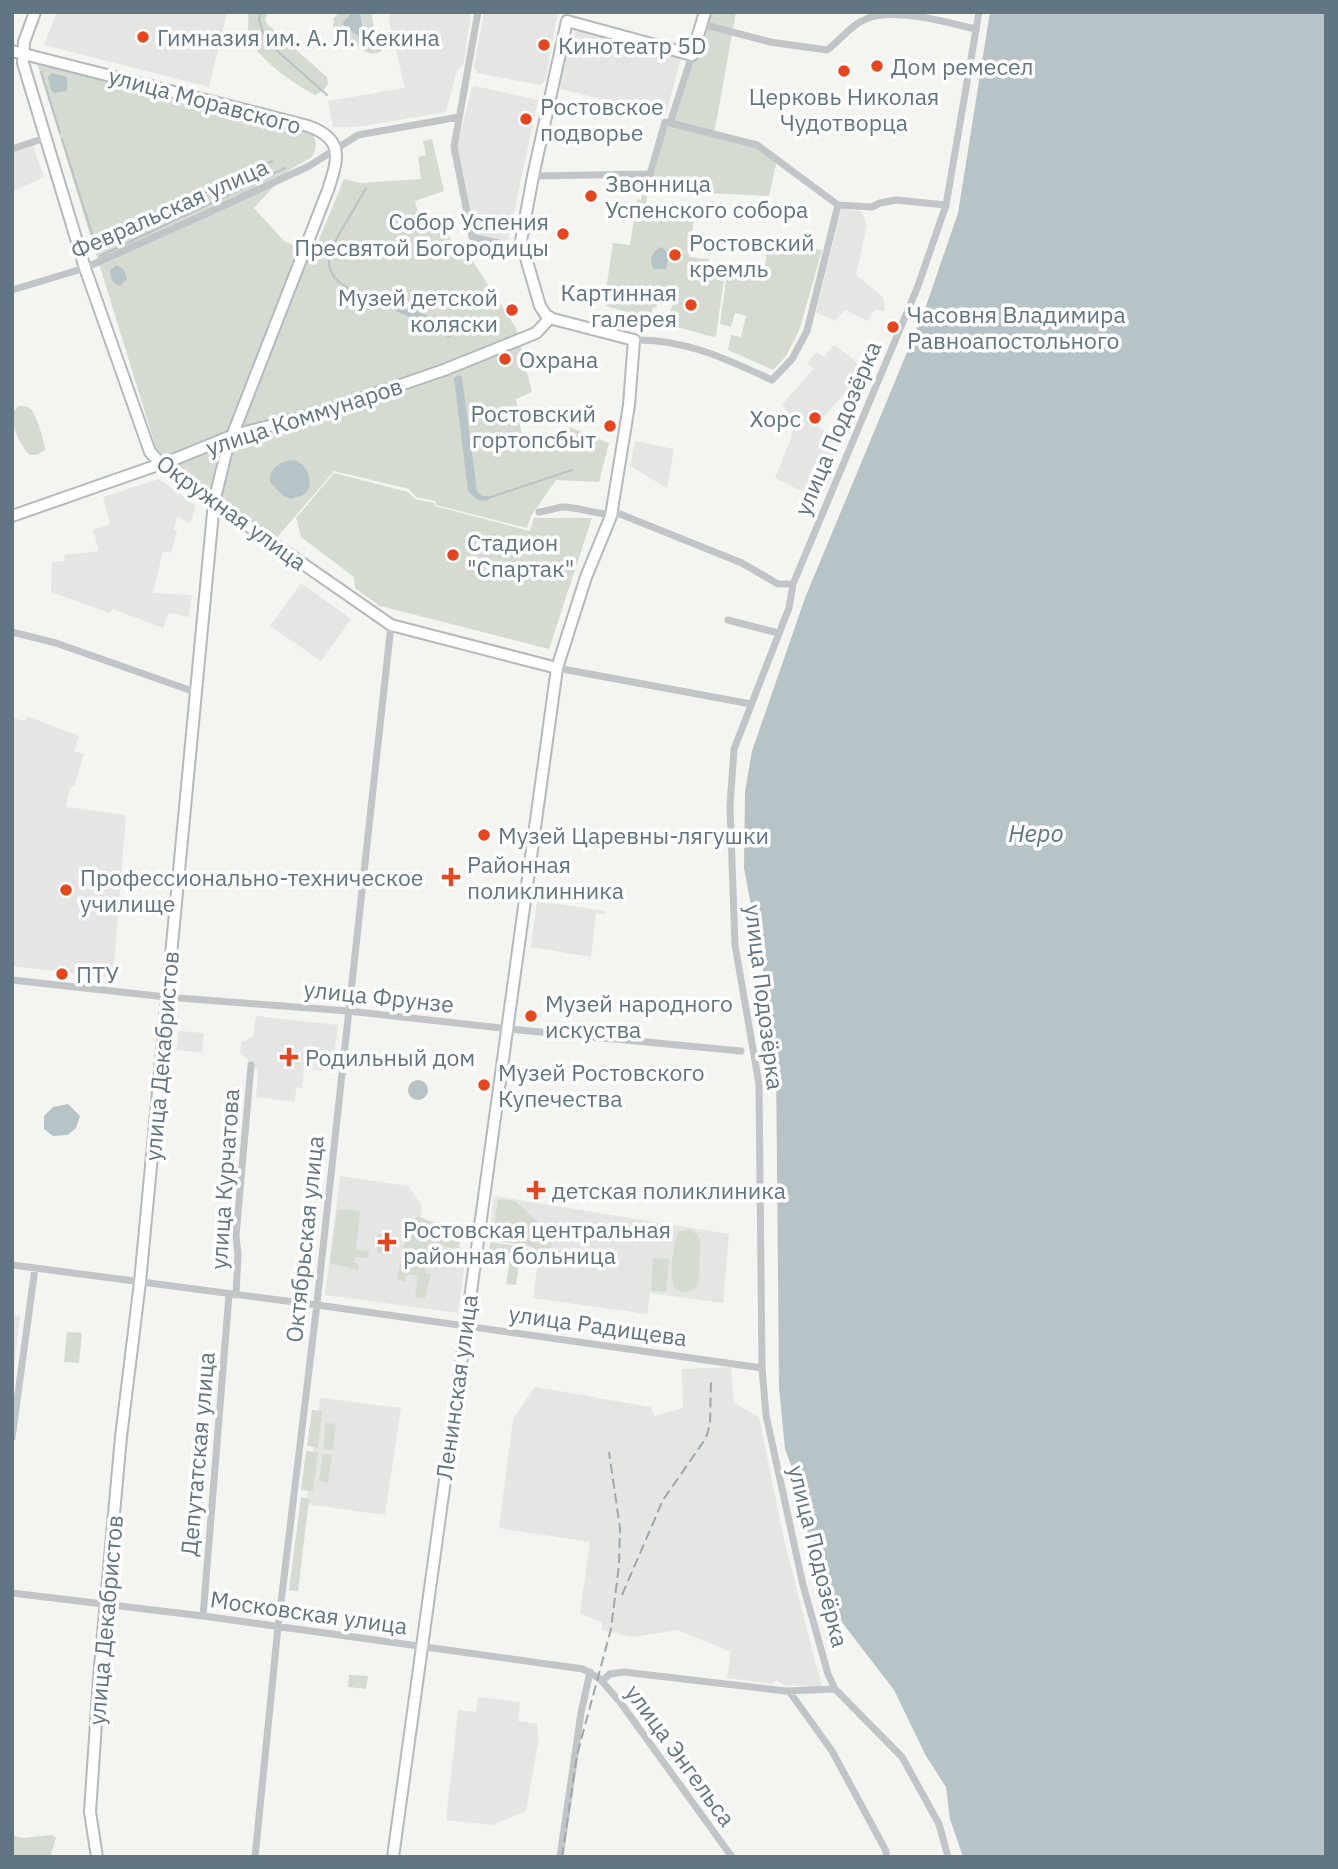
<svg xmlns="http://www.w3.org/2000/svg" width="1338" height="1869" viewBox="0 0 1338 1869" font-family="'IBM Plex Sans',sans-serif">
  <rect width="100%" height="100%" fill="#f4f4f0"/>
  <!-- built -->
  <path fill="#e5e6e4" d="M57,12H227L209,87L44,45Z
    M390,12H471L464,62L456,73L446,112L358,127H333L328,101L405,88L389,21Z
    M484,12H558L545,81L540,85L477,73L474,67Z
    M580,30L681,57L666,115L556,88L568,41L572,35Z
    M475,86L538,100L508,241L473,234L457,147L472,88Z
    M33,146L44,177L12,192V152Z
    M841,209L861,211L867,225L856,275L883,297L885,311L875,310L867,321L845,310L835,321L816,312Z
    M833,346H837L865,370L817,425L839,444L828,466L835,470L819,500L775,478L792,436L791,427L796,422L782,405L813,369L807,363L817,352L824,357Z
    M635,441L674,449L667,488L630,466Z
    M159,479L196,506L190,523L177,517L174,529L177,531L171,553L163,551L153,593L192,595L189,617L169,613L163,628L112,609L110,613L51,592L52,562L65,561L64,555L99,551L93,530L110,524L103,497Z
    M301,583L351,619L321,661L270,626Z
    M27,716L79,736L74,751L84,754L74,787H70L66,807L126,815L113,978L12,966V718L25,721Z
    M537,901L606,911V914L596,913L591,957L531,947Z
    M256,1016L338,1025L332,1071L304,1069L302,1088L296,1087L295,1102L256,1097L258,1071L240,1052L241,1043L253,1036Z
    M179,1031L204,1033L202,1053L176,1050Z
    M340,1176L408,1186L422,1206L419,1234L467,1249L458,1313L325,1295Z
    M494,1196L729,1234L723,1303L650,1293L647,1314L533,1298L540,1249L488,1240Z
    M12,1315L20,1316L13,1376L12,1375Z
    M731,1367L734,1403L759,1417L785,1544L822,1687L783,1685L777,1680L771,1684L727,1678L731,1652L678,1630L633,1637L602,1630V1623L580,1613L590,1542L499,1528L513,1419L535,1387L650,1407L655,1416L683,1408L682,1369Z
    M320,1398L401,1408L385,1515L306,1504Z
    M478,1697L520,1702L518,1721L537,1724L539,1738L526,1811L493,1825L446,1820L458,1710L476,1712Z"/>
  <!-- green -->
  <path fill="#d5dbd1" d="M248,12H269L265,19L267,24L327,77L328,84L323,91L315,95C297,86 259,60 250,40C247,33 249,21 248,12Z
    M340,12H352L343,22L367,33C362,27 364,19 359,12H371L374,27L381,32L383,47L381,52L372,54L366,52L333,27L334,18Z
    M705,12H736L714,134L757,145L777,160L769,196L707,193L706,185L693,184L692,188L649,184L665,122L670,123Z
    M37,63L307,130C317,136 318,146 312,157L288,171L254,208L284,241L313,254L344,179L360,183L421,179L418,157L426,155L423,141L432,139L444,191L415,201L423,232L446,227L453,246L461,243L516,328L532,392L516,399L523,445L570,427L609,443L599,482L556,480L531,516L527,528L436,505L435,501L416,497L409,489L334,471L274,541L161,464Z
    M643,187H648L646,208L695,213L689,257L709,259V263L726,265L716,336L713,337L667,324L673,302L670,301L669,303L659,300L656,308L653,307L650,319L606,306L604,303L613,243L630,245L637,199L641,200Z
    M777,241L822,250L799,331L786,356L773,370L728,350L731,335L741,337L746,316L735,313L731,327L720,324L728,266L760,270L762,274H767L769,268L765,266L768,244L776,245Z
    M19,406C24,406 27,406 31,409C36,415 45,442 45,450L36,455H30C20,446 12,427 12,413Z
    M334,473L408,492L415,499L434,503L435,506L530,531L534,518H592L549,649L380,606L355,588L354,577L301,537L296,518Z
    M498,1199L515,1201L537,1221L538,1231L552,1238L550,1254L537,1252L533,1247L492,1239Z
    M342,1209L360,1211L356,1250L369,1251L368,1258L355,1257L354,1262L359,1265L358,1270L330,1263L337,1210Z
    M417,1216L444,1226L442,1239L460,1241L459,1249L441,1246L437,1262L425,1267V1272L431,1274L425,1298L415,1297L418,1276L407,1274L405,1282L397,1279L405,1241Z
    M691,1229L700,1238L699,1281L695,1289L683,1293C679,1291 677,1291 674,1286C669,1278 673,1239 679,1231Z
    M378,1234L393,1236L387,1255L377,1253Z
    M491,1242L534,1249L533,1255L521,1253L516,1285L506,1284L511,1254L489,1250Z
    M653,1258L669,1259L666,1292L651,1291Z
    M67,1332L82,1333L79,1363L64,1362Z
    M312,1410L322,1411L318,1448L307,1446Z
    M325,1423L336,1424L333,1450L324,1449Z
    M306,1451L318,1452L313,1491L301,1490Z
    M323,1454L332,1455L328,1483L319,1481Z
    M301,1497L309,1499L298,1591L289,1590Z
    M349,1675L368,1676L366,1689L348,1687Z
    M12,1835L22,1838L52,1835L56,1838L50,1857H12Z"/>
  <!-- water -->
  <path fill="#b6c4c7" d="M352,12L360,13L364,29L368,38L365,41L344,26L343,22Z
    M990,12H1326V1857H963L950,1819L946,1787L926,1756L894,1690L841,1621L827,1582L825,1559L804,1526L801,1492L785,1449L779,1388L776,1058L766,985L744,868L745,792L752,751L805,598L925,309L958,213Z
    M52,73L67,77V91L55,93L51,90L48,77Z
    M662,247L669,254L666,269H654C648,261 652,250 662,247Z
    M117,265L124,270L127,279L120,286C112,283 110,278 110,270Z
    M363,292C382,299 446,317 453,335L449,338L430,326L362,296Z
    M458,375L462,377L477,491L482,496H490V499C480,503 475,499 468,491L454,378Z
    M294,460C307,463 317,486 303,495C302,496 292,498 291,499L282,495L270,482C269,468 281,461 294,460Z
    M408 1090a10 10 0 1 1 20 0a10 10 0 1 1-20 0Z
    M68,1104L80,1116L76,1128L68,1135L53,1136L44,1129V1116L53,1107Z"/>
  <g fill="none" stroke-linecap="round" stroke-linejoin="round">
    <!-- stream -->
    <path stroke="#b6c4c7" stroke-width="2" d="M260,12L259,20L266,41L327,95
      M41,72L60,133
      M62,139L93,237
      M184,203L272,161
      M101,242L178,206
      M100,256L285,168
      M360,294C339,284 326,277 329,252L366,188
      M491,497L572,470"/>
    <!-- secondary casing -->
    <g stroke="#b3b9bd" stroke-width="14">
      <path id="secondary" d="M35,12L24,42L23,63L85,268L150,452L161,464L214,502L391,625L557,668
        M12,51L308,126C345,139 338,159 328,190L227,449L214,502L140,1282L121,1437L99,1678L90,1812L97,1857
        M12,516L175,459L234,435L316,414L444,370L536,333L550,318
        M393,1857L557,668L586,577L611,516L629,405L634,340L553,319L546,315L540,306L521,241L533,176L567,21L692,55L705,12"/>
    </g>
    <!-- street -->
    <path stroke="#c1c5c8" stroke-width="7" d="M478,12L454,147L472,237L522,248
      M702,24L770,42L827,50C840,41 850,25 866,19C894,7 946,22 975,29
      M12,149L45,138
      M533,176L650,174L665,122
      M838,205L872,207L880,203L896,200L946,205
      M12,290L85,268L210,212L309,166L358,135L459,117
      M634,340C683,338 729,360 772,380L792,359L807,331L838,205L757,145L670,123L692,55
      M539,512C548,511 555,508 562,507C582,507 601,517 620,514L742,563L778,584H793
      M728,620L778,633
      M12,632L56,643L195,692
      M557,668L751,704
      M12,980L166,997L348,1011L519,1030L741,1051
      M12,1265L317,1305L762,1368
      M236,1295L238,1254L236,1236L251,1065
      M12,1438L35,1268
      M12,1593L203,1616L583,1669L600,1679L620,1702L732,1857
      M203,1616L229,1295
      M602,1681L610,1674L624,1672L786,1691L835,1689
      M789,1691L832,1751L886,1851V1857
      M255,1857L278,1627L316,1312L391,625
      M560,1857L581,1713L590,1672
      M948,1857L939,1824L902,1757L835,1689L828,1674L803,1585L766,1415L762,1368L759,1084L735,945L730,806L734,749L789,608L793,584L918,286L946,205L979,12"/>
    <!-- secondary -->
    <use href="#secondary" stroke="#fff" stroke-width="10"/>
    <!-- rail -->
    <path stroke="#9fa7ac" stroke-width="2" stroke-dasharray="10 5" stroke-linecap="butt" d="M622,1595L663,1500L706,1438L710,1424L711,1380
      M562,1857L577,1755L611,1629L619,1565L620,1528L609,1452"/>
  </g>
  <!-- markers -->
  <g fill="#e7451e" stroke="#fff" stroke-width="2.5">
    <circle cx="143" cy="37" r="7"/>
    <circle cx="544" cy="45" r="7"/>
    <circle cx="877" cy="66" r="7"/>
    <circle cx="844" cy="71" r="7"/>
    <circle cx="526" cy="119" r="7"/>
    <circle cx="591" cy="196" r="7"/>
    <circle cx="563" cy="234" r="7"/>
    <circle cx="675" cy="255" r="7"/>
    <circle cx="691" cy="305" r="7"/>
    <circle cx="512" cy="310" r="7"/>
    <circle cx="893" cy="327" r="7"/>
    <circle cx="505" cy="359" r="7"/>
    <circle cx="815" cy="418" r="7"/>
    <circle cx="610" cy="426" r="7"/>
    <circle cx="453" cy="555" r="7"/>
    <circle cx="484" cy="835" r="7"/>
    <path d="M447.5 866.5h7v7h7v7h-7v7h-7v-7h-7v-7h7z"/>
    <circle cx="66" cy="890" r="7"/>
    <circle cx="62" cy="974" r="7"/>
    <circle cx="531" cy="1016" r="7"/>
    <path d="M285.5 1046.5h7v7h7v7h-7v7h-7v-7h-7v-7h7z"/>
    <circle cx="484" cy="1085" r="7"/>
    <path d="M532.5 1179.5h7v7h7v7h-7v7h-7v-7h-7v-7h7z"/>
    <path d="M383.5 1231.5h7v7h7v7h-7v7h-7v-7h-7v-7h7z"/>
  </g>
  <g text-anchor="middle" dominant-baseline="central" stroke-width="7" stroke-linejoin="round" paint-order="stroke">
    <!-- poi labels -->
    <g font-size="23" fill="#627582" stroke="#fff" text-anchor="start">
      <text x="157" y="37">Гимназия им. А. Л. Кекина</text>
      <text x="558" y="45">Кинотеатр 5D</text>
      <text x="891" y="66">Дом ремесел</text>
      <text x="844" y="96" text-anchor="middle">Церковь Николая<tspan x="844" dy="26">Чудотворца</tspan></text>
      <text x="540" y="106">Ростовское<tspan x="540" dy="26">подворье</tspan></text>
      <text x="605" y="183">Звонница<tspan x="605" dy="26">Успенского собора</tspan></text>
      <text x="549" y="221" text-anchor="end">Собор Успения<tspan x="549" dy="26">Пресвятой Богородицы</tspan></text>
      <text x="689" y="242">Ростовский<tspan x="689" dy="26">кремль</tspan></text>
      <text x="677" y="292" text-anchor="end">Картинная<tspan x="677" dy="26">галерея</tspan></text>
      <text x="498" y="297" text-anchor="end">Музей детской<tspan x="498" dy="26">коляски</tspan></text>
      <text x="907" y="314">Часовня Владимира<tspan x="907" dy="26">Равноапостольного</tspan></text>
      <text x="519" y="359">Охрана</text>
      <text x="596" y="413" text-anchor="end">Ростовский<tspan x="596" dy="26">гортопсбыт</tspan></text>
      <text x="801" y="418" text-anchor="end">Хорс</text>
      <text x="467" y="542">Стадион<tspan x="467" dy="26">"Спартак"</tspan></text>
      <text x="498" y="835">Музей Царевны-лягушки</text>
      <text x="467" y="864">Районная<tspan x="467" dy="26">поликлинника</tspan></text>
      <text x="80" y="877">Профессионально-техническое<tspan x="80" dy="26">училище</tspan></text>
      <text x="76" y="974">ПТУ</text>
      <text x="545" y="1003">Музей народного<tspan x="545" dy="26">искуства</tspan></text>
      <text x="305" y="1057">Родильный дом</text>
      <text x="498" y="1072">Музей Ростовского<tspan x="498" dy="26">Купечества</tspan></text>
      <text x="552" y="1190">детская поликлиника</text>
      <text x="403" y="1229">Ростовская центральная<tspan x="403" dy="26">районная больница</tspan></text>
    </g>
    <!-- street labels -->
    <g font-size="23" fill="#627582" stroke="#fff">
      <text transform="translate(205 100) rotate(15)">улица Моравского</text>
      <text transform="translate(169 208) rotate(-24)">Февральская улица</text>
      <text transform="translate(304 416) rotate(-18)">улица Коммунаров</text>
      <text transform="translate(837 428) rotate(-67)">улица Подозёрка</text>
      <text transform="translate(232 512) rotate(36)">Окружная улица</text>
      <text transform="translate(379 996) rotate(6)">улица Фрунзе</text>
      <text transform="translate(765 997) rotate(83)">улица Подозёрка</text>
      <text transform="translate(161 1056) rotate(-85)">улица Декабристов</text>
      <text transform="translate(224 1179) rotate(-86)">улица Курчатова</text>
      <text transform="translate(304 1239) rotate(-84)">Октябрьская улица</text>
      <text transform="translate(598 1325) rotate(8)">улица Радищева</text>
      <text transform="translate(456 1387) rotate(-82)">Ленинская улица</text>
      <text transform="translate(197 1454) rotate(-85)">Депутатская улица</text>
      <text transform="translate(819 1556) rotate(76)">улица Подозёрка</text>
      <text transform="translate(309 1612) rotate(8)">Московская улица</text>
      <text transform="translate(105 1620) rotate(-85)">улица Декабристов</text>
      <text transform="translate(681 1755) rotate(54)">улица Энгельса</text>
    </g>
    <!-- water labels -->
    <g font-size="24" font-style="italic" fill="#5e787f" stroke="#fff">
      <text x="1036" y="833">Неро</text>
    </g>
  </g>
  <!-- border -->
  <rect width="1338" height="1869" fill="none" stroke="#627582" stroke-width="28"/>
</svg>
